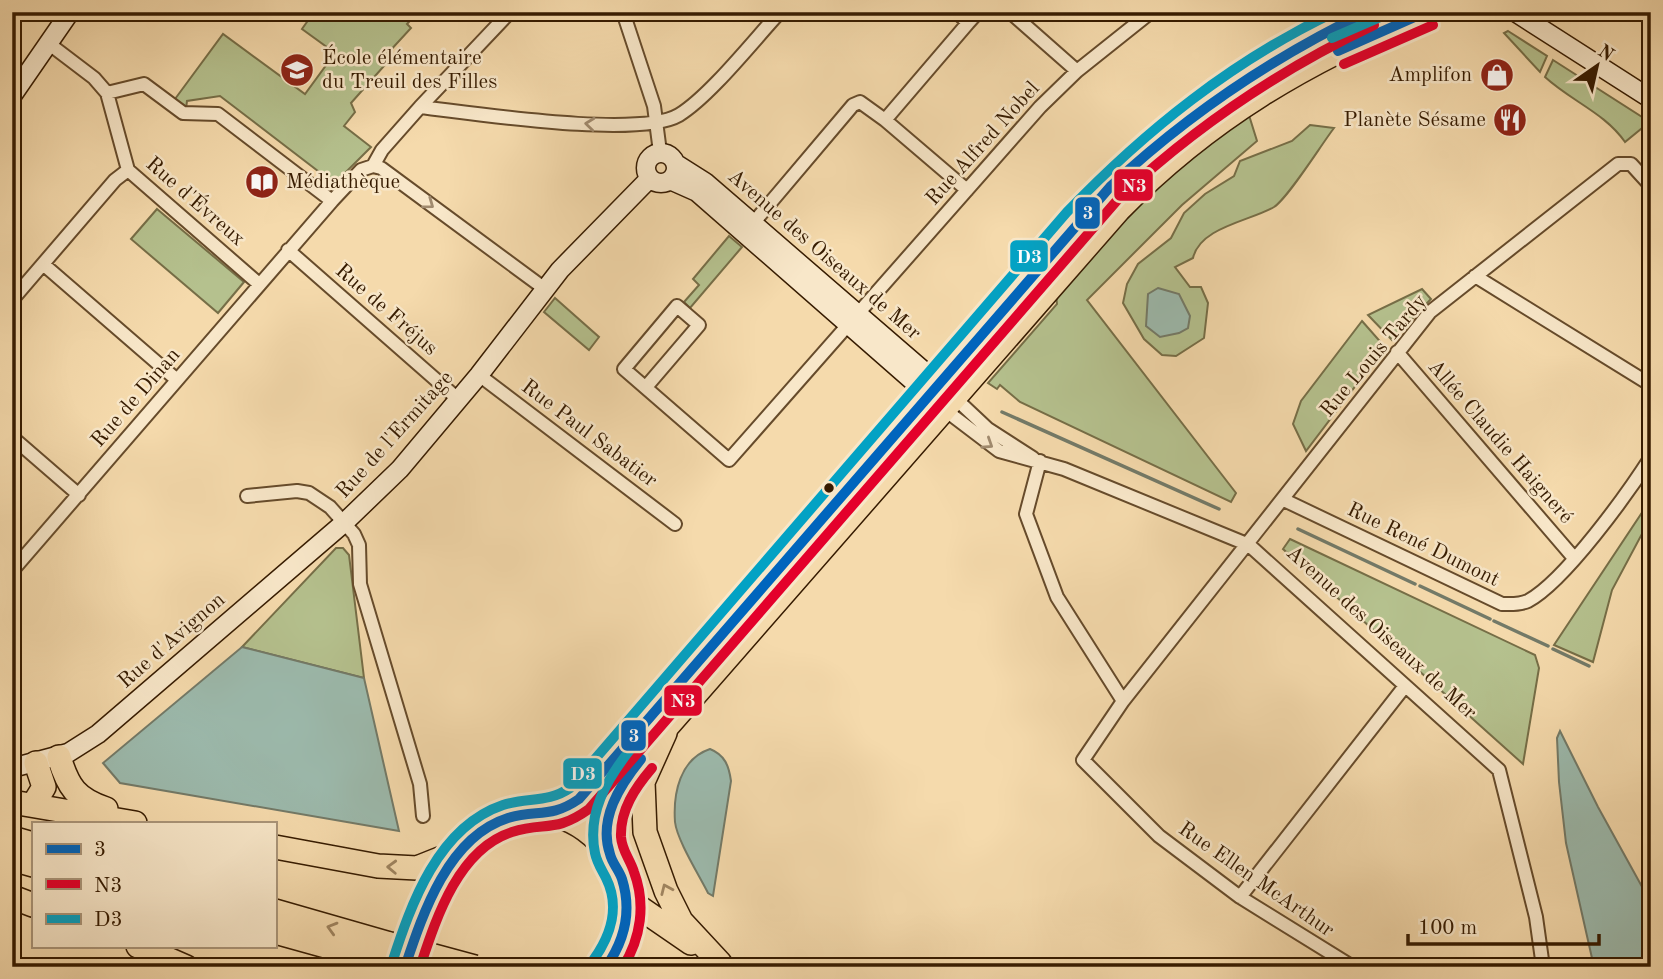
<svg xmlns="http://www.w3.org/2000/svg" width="1663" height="979" viewBox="0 0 1663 979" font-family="'Old Standard TT',serif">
  <rect width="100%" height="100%" fill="#f5daac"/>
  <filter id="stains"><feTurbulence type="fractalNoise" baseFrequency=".00286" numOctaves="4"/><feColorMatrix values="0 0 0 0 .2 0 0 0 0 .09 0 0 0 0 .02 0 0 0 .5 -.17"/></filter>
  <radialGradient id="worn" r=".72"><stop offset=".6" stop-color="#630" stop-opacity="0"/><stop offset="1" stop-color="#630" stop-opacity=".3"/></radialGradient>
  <!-- green -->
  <path fill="#b5c18e" stroke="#766e47" stroke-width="2" d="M314,12H418L407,24L411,28L388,53L392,57L351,103L355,112L344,126L371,147L332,186L325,181L327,178L220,96L187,101L186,109L175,99L223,34L305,94L335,53L302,29Z
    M1508,31L1547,56L1540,72L1504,33Z
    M1553,60L1642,117L1647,124L1625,142C1605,113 1571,101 1545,77Z
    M1248,112L1257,141L1182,205L1087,300L1236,493L1231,502L1020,402L1000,385L997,389L988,383L1057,304L1056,294L1137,204Z
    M1310,125L1334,128C1321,145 1288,198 1274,207C1250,221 1200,227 1193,258L1175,267L1190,287H1201L1208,303L1204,338L1176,356L1162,355L1144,339L1123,303L1127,284L1138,264L1171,238L1184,213L1205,194L1234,176L1240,161L1292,141Z
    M157,209L244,282L218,313L131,239Z
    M729,236L742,247L690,308L684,302L699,285L693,279Z
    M1422,289L1431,299L1392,340L1368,315Z
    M555,298L599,337L589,350L544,312Z
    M1362,321L1385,347L1306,451L1293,424L1301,401Z
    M1651,499V517L1612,590L1593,662L1554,645Z
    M1290,539L1535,655L1539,668L1523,764L1283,549Z
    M336,548H343L349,555L364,678L242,647Z"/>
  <!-- water -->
  <path fill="#9cbaad" stroke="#737a68" stroke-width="2" d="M1158,288L1179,294L1190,316L1188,328L1179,333L1160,337L1146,326L1148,294Z
    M242,647L364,678L399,831L120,783L103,763Z
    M1560,731L1598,807L1651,903V967H1594L1566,843L1559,782L1557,738Z
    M710,749C725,755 729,766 731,781L713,896L708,893C699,875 677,840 675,822C673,793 680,759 710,749Z"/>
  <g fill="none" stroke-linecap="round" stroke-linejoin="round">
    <!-- stream -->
    <path stroke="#737a68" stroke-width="3.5" d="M1002,412L1219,509
      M1298,529L1415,584
      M1420,586L1490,619
      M1494,621L1548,646
      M1553,649L1589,666"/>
    <!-- street casing -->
    <g stroke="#664b2b" stroke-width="16">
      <path id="street" d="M623,12L654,106L660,152
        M957,12L968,23L978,12
        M1010,12L1077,71
        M48,43L94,78L107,93L128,170L259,284
        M107,93L144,84L183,113L218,114L332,201
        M420,107C474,113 638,139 679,115C710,96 754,40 780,12
        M885,120L967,190
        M373,166L381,168L545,289
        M749,228L853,105L860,102L885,120L968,23
        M288,250L459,400
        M43,264L177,380
        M1475,276L1651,385
        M12,300L115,180L128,170
        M1397,352L1574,558
        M479,375L675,524
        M646,387L699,325L677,306L624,369L729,460L1040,107L1077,71L1151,12
        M955,398L988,429L1033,458
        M945,410L999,451L1064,469L1249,545L1499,770L1536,917L1543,967
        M12,437L79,495
        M1040,461L1026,514L1057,597L1123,701L1083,760L1159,836L1240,897L1353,967
        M247,496L297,491L309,493L330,507L354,534L359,545L360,584L420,784L423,816
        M1284,500L1502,604C1511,604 1519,605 1528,601C1565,581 1628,493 1651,457
        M12,571L332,201L361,170L373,166L382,150L420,107L510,12
        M1123,701L1430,312L1618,164H1631L1651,186
        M1240,897L1405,686"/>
    </g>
    <!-- secondary casing -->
    <g stroke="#361b00" stroke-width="21">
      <path id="secondary" d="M1515,12L1651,99
        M12,96L70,12
        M646 168a15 15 0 1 1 30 0a15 15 0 1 1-30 0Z
        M675,163L705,182L955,398
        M670,180L697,192L938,403
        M12,768L68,753L98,734L345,522L400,469L479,375L560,270L650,178"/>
    </g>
    <!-- primary casing -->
    <g stroke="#361b00" stroke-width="24">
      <path id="primary" d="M551,816L579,799L1078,221C1164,128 1252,64 1368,12
        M609,852L613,799L628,773L1119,211C1210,118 1307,62 1427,12
        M405,965C418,927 444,859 475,834C560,766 673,878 606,967"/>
    </g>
    <!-- highway casing -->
    <g stroke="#361b00" stroke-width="26">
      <path id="highway" d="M665,733L643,782L645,832L666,891L681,921L720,963
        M59,757C68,787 76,799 106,809
        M12,802L135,823
        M33,805L44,787L36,763
        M12,838L33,844
        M275,847L378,866L417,868L457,852
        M12,859L33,865
        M12,897L33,905
        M627,899L691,943
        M275,911L390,944
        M275,932L401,967
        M138,946L186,967"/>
    </g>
    <!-- street -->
    <use href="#street" stroke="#f8e7c9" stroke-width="12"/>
    <!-- secondary -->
    <use href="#secondary" stroke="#f8e7c9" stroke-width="18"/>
    <!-- primary -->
    <use href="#primary" stroke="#f5daac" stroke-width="21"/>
    <!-- highway -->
    <use href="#highway" stroke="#f5daac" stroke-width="23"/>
    <!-- highway-bridge casing -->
    <g stroke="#361b00" stroke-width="26" stroke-linecap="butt">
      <path id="highway-bridge" d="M390,944L475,967"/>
    </g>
    <!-- highway-bridge -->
    <use href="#highway-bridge" stroke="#f5daac" stroke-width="23"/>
    <!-- bus-1 casing -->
    <g stroke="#f8e7c9" stroke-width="16">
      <path id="bus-1" d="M1338,51L1426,12
        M405,967C423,913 448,837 508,818C537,809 550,819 579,799L1110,187C1188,114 1271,58 1367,12
        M606,967C625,940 632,911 622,879C619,870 612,863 610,854C598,819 620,785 641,759"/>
    </g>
    <!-- bus-2 casing -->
    <g stroke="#f8e7c9" stroke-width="16">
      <path id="bus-2" d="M1344,64L1433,25
        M420,967C436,919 458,849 512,832C545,821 554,834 589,809L1120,197C1197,125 1279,70 1374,25
        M623,967C641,938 646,904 634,872C630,859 622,851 621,837C620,810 635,788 652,768"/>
    </g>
    <!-- bus-3 casing -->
    <g stroke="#f8e7c9" stroke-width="16">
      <path id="bus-3" d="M1332,38L1392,12
        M594,959C611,935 620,906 606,878C602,870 597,863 595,853C587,814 606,780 630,750
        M392,963C411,904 438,827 503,805C527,797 548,803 570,788L1067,212C1146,130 1232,61 1335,12"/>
    </g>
    <!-- bus-1 -->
    <use href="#bus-1" stroke="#0065bd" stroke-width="10"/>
    <!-- bus-2 -->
    <use href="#bus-2" stroke="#e4002b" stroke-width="10"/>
    <!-- bus-3 -->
    <use href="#bus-3" stroke="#03a2c4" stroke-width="10"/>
  </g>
  <!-- one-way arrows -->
  <defs><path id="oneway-chevron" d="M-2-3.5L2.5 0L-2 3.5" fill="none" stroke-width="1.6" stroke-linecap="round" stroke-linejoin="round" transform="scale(1.75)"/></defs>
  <g stroke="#a18b6f">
    <use href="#oneway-chevron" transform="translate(590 124) rotate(-174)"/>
    <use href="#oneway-chevron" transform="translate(429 204) rotate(36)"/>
    <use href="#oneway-chevron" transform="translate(988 444) rotate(33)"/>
  </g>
  <g stroke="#9f845f">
    <use href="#oneway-chevron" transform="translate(392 867) rotate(-178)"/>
    <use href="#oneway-chevron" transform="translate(666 889) rotate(-114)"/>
    <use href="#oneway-chevron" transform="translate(332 928) rotate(-164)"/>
  </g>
  <!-- icons -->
  <defs>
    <g id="school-disc" transform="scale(1.75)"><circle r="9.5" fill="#8f2418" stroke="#f8e7c9"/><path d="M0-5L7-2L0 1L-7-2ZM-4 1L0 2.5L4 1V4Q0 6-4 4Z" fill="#fff"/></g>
    <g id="shop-disc" transform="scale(1.75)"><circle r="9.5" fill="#8f2418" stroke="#f8e7c9"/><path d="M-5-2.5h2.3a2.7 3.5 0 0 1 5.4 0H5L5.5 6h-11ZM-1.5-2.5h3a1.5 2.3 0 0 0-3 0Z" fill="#fff"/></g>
    <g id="restaurant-disc" transform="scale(1.75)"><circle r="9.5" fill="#8f2418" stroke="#f8e7c9"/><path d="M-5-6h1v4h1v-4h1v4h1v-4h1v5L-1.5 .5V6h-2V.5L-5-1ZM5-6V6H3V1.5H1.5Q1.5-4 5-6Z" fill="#fff"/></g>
    <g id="library-disc" transform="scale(1.75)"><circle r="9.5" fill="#8f2418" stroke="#f8e7c9"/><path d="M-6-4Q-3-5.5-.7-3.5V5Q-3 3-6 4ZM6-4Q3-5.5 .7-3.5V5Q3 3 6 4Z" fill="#fff"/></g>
  </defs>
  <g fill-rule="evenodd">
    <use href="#school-disc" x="297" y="70"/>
    <use href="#shop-disc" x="1497" y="75"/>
    <use href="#restaurant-disc" x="1510" y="120"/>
    <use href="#library-disc" x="262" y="182"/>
  </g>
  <!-- markers -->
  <circle fill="#361b00" stroke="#f8e7c9" stroke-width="2.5" cx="829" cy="488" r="6"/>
  <g text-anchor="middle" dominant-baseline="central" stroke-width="5" stroke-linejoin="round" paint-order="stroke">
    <!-- poi labels -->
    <g font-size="21" fill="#361b00" stroke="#f8e7c9" text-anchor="start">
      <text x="322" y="58">École élémentaire<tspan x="322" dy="24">du Treuil des Filles</tspan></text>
      <text x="1472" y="75" text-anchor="end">Amplifon</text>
      <text x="1486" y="120" text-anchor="end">Planète Sésame</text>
      <text x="286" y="182">Médiathèque</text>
    </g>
    <!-- street labels -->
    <g font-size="21" fill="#361b00" stroke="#f8e7c9">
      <text transform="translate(983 144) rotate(-48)">Rue Alfred Nobel</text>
      <text transform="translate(195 202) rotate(41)">Rue d'Évreux</text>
      <text transform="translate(824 255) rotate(41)">Avenue des Oiseaux de Mer</text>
      <text transform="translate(386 310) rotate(41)">Rue de Fréjus</text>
      <text transform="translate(1374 356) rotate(-50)">Rue Louis Tardy</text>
      <text transform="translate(136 398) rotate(-49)">Rue de Dinan</text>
      <text transform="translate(589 434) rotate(37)">Rue Paul Sabatier</text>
      <text transform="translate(395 435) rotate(-48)">Rue de l'Ermitage</text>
      <text transform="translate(1500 442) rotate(49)">Allée Claudie Haigneré</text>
      <text transform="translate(1423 545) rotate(26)">Rue René Dumont</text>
      <text transform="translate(1381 633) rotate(42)">Avenue des Oiseaux de Mer</text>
      <text transform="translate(172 641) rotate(-41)">Rue d'Avignon</text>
      <text transform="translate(1256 880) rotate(35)">Rue Ellen McArthur</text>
    </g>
  </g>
  <g stroke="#f8e7c9" stroke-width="2.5">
    <rect x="1113" y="168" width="41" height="34" rx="7" fill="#e4002b"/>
    <rect x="1074" y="196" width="27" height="34" rx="7" fill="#0065bd"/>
    <rect x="1009" y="239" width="40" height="34" rx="7" fill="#03a2c4"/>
    <rect x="663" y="684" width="40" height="33" rx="7" fill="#e4002b"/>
    <rect x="620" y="719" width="27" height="33" rx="7" fill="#0065bd"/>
    <rect x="562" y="757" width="41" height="33" rx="7" fill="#03a2c4"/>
  </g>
  <g font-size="19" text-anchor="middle" font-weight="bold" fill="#fff">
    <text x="1134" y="192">N3</text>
    <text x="1088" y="219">3</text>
    <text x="1029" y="263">D3</text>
    <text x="683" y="707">N3</text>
    <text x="634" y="742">3</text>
    <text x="583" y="780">D3</text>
  </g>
  <!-- margin -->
  <rect width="1663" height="979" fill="none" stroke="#f5daac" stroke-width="42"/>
  <rect x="14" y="14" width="1635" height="951" fill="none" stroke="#361b00" stroke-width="3.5"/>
  <rect x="21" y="21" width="1621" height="937" fill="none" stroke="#361b00" stroke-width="2"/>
  <!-- legend -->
  <rect x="32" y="822" width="245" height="126" fill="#f8e7c9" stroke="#aa9579" stroke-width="2"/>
  <rect x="46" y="844" width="35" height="10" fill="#0065bd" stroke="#aa9579" stroke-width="2"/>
  <text x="94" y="856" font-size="21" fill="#361b00">3</text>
  <rect x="46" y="879" width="35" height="10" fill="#e4002b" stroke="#aa9579" stroke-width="2"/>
  <text x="94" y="892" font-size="21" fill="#361b00">N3</text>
  <rect x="46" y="914" width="35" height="10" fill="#03a2c4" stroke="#aa9579" stroke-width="2"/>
  <text x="94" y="926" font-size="21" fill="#361b00">D3</text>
  <!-- north arrow -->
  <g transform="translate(1597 66) rotate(34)" stroke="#f8e7c9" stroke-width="5" paint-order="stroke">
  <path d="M0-5L12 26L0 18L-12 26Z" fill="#361b00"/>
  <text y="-10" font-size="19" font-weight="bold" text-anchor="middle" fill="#361b00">N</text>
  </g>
  <!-- scale -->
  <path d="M1408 934v10h191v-10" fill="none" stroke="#361b00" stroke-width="3.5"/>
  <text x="1418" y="934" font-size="21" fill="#361b00" stroke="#f8e7c9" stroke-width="5" paint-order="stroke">100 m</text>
  <rect width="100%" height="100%" filter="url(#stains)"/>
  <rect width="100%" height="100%" fill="url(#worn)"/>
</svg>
